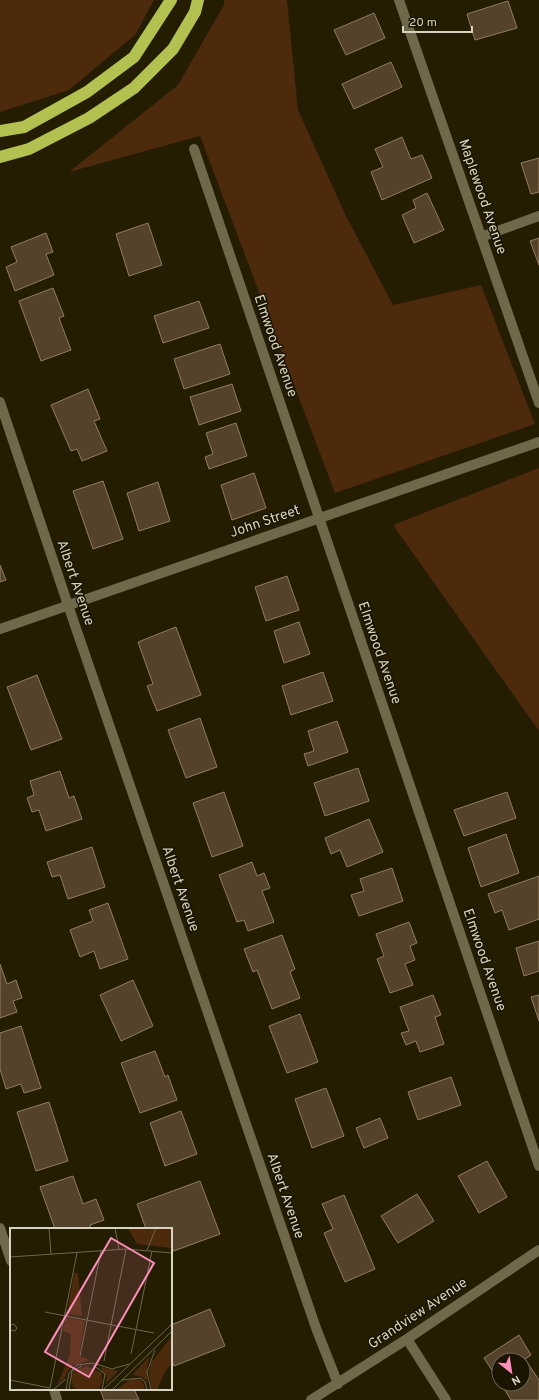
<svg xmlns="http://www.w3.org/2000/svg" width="539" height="1400" viewBox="0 0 539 1400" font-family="Overpass,sans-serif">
  <rect width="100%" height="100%" fill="#241d02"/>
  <!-- green -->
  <path fill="#4e2a0d" d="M0,0H154L135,35L69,90L0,112Z
    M224,0H287L298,110L346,216L393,305L481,285L535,424L335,493L200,136L69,172L178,85L224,5Z
    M539,468V731L393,525Z"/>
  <!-- building -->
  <path fill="#54432a" stroke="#907d62" d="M508,1L517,28L475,40L467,14Z
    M374,13L385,38L346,55L334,30Z
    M391,62L402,87L354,109L342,84Z
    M402,137L411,159L422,155L432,178L382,200L371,172L383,167L375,149Z
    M539,158V192L531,194L521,163Z
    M427,193L444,230L414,243L402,215L416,208L413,200Z
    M148,223L162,265L129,276L116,234Z
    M46,233L53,252L46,254L54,275L15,291L6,267L17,262L11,247Z
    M539,238V265L530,241Z
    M53,288L64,316L59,318L71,350L41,361L19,301Z
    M199,301L209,328L163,343L154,316Z
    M220,344L230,374L184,389L174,359Z
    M232,384L241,411L199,425L190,397Z
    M88,389L100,419L94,421L107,451L82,461L77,449L71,451L51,405Z
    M236,423L247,456L209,469L205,457L213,454L206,433Z
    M254,473L266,508L232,520L221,485Z
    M103,481L123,539L93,549L73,491Z
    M158,482L170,521L139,531L127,493Z
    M0,565L6,580L0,582Z
    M287,576L299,610L266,621L255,587Z
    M299,622L310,654L284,663L274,631Z
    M176,627L201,695L157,711L147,686L153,684L138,642Z
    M323,672L333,701L291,715L282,686Z
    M37,675L62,739L31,750L7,687Z
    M200,718L217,767L186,778L168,730Z
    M337,721L348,752L308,766L304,754L314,751L308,731Z
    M358,768L369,801L325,816L314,783Z
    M60,771L69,798L74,796L82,819L46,831L39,810L32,812L27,798L34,795L30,781Z
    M224,792L243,846L212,857L193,803Z
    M507,792L516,818L464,836L454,810Z
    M369,819L383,852L347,867L340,850L331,854L325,838Z
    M506,834L519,873L481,887L468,848Z
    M92,847L105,887L68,899L60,875L52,877L47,862Z
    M252,862L257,876L264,873L270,888L262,891L274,922L248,931L244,920L237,922L219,875Z
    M392,868L403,901L359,916L351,895L364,891L360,879Z
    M539,876V919L509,930L502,910L495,913L488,894Z
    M108,903L128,959L100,969L94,951L80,957L70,930L93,921L89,910Z
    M409,922L417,943L410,946L415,960L405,964L413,985L390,993L377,959L384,956L376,934Z
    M282,935L295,969L290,972L300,998L272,1009L257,970L253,972L244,949Z
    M539,941V971L524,976L516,948Z
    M0,964L7,984L16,980L22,998L13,1001L17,1012L0,1018Z
    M133,980L153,1026L121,1041L100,995Z
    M433,995L441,1015L435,1017L444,1044L420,1052L416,1041L406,1045L401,1033L409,1031L400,1007Z
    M539,995V1021L531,997Z
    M300,1014L318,1062L287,1073L269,1026Z
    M21,1026L41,1088L24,1093L21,1084L6,1089L0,1069V1033Z
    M155,1051L165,1077L168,1075L177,1100L140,1113L121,1063Z
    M451,1077L461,1105L418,1120L408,1092Z
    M326,1088L344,1136L312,1148L295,1099Z
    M49,1102L68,1161L36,1171L17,1112Z
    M181,1111L197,1154L165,1166L150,1123Z
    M380,1118L388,1138L364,1148L356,1128Z
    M487,1161L507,1197L479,1213L458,1176Z
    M73,1176L83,1204L96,1199L104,1220L90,1225L91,1229H55L40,1187Z
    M200,1181L220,1234L171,1252V1229H146L137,1204Z
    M417,1194L434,1221L398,1243L381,1216Z
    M344,1195L375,1269L345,1282L324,1233L333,1229L322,1204Z
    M210,1309L225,1346L174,1366L171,1359V1325Z
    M519,1335L531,1355L525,1359L539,1380V1399L537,1400H511L501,1384H523V1360H499V1381L484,1358Z
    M100,1389H134L139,1400H104Z"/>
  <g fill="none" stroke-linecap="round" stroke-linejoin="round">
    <!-- minor -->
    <path stroke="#6f684a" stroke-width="10" d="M399,0L539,403
      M194,149L539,1166
      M481,237L539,216
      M0,402L68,605L316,1328L338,1384
      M0,629L539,442
      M0,1228L11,1261
      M407,1339L446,1400
      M54,1389L57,1400
      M311,1400L407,1339L539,1250"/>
    <!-- highway -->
    <path stroke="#b2c14f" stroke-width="12" d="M0,131L24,127L87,92L134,57L171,0
      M0,157L29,149L89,118L134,88L173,49L195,12L198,0"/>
  </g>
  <g text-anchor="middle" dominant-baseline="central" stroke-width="3" stroke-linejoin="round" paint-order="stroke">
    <!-- street labels -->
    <g font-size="14" fill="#d7d3c3" stroke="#1a1400">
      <text transform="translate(482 197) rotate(71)">Maplewood Avenue</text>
      <text transform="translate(275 346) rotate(71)">Elmwood Avenue</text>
      <text transform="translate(265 522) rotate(-19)">John Street</text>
      <text transform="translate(75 583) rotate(71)">Albert Avenue</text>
      <text transform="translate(379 653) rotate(71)">Elmwood Avenue</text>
      <text transform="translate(180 889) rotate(71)">Albert Avenue</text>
      <text transform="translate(484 960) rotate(71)">Elmwood Avenue</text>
      <text transform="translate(285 1196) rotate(71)">Albert Avenue</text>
      <text transform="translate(418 1314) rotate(-34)">Grandview Avenue</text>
    </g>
  </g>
  <!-- overview -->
  <g transform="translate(10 1228)">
    <rect width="162" height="162" fill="#241d02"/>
    <path d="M118,0H162V20L127,16ZM64,45H68L72,88L57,86ZM55,89L75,93L69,128L81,132L61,138L54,151L47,157L60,126L61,106L53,103ZM162,108V136L155,143L147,162H142L139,144L141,135ZM140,128L137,138V154L131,148L122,147ZM77,138L92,145V155L88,162H68L63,159L61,149L64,143ZM90,139L108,143L95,157L97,150ZM122,150L132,152L135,162H106Z" fill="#4e2a0d"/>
    <path fill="none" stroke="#6c664f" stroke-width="1" d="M39,0L41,27M105,0L109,21M137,22L146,0M0,29L116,21L162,25M35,84L144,105M0,97L4,96L7,100L5,103L0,102M121,126L142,23M70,128L91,23M94,133L116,21M83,137L95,146L92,162M0,152L40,160M112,152L131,150L135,154L137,162M40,160L67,25M44,161L56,151M56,162L59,145L67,137L83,135L102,141L119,136M59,162L62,143L72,138M93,162L162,96M102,162L162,103M141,162L137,144L145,122"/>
    <path fill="#fe8ebc" fill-opacity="0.15" stroke="#fe8ebc" stroke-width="2" d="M101,10L144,35L79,149L35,124Z"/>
    <rect width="162" height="162" fill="none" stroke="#d7d3c3" stroke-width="2"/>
  </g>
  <!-- north arrow -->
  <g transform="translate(511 1372) rotate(150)"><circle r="19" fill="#1a1400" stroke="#66604e"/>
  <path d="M0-3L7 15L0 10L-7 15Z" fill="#fe8ebc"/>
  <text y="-6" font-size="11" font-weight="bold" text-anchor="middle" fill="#d7d3c3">N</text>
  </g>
  <!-- scale -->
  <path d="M403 26v6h69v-6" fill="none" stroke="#d7d3c3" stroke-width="2"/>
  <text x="409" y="26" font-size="12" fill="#d7d3c3" stroke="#1a1400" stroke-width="3" paint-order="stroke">20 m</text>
</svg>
